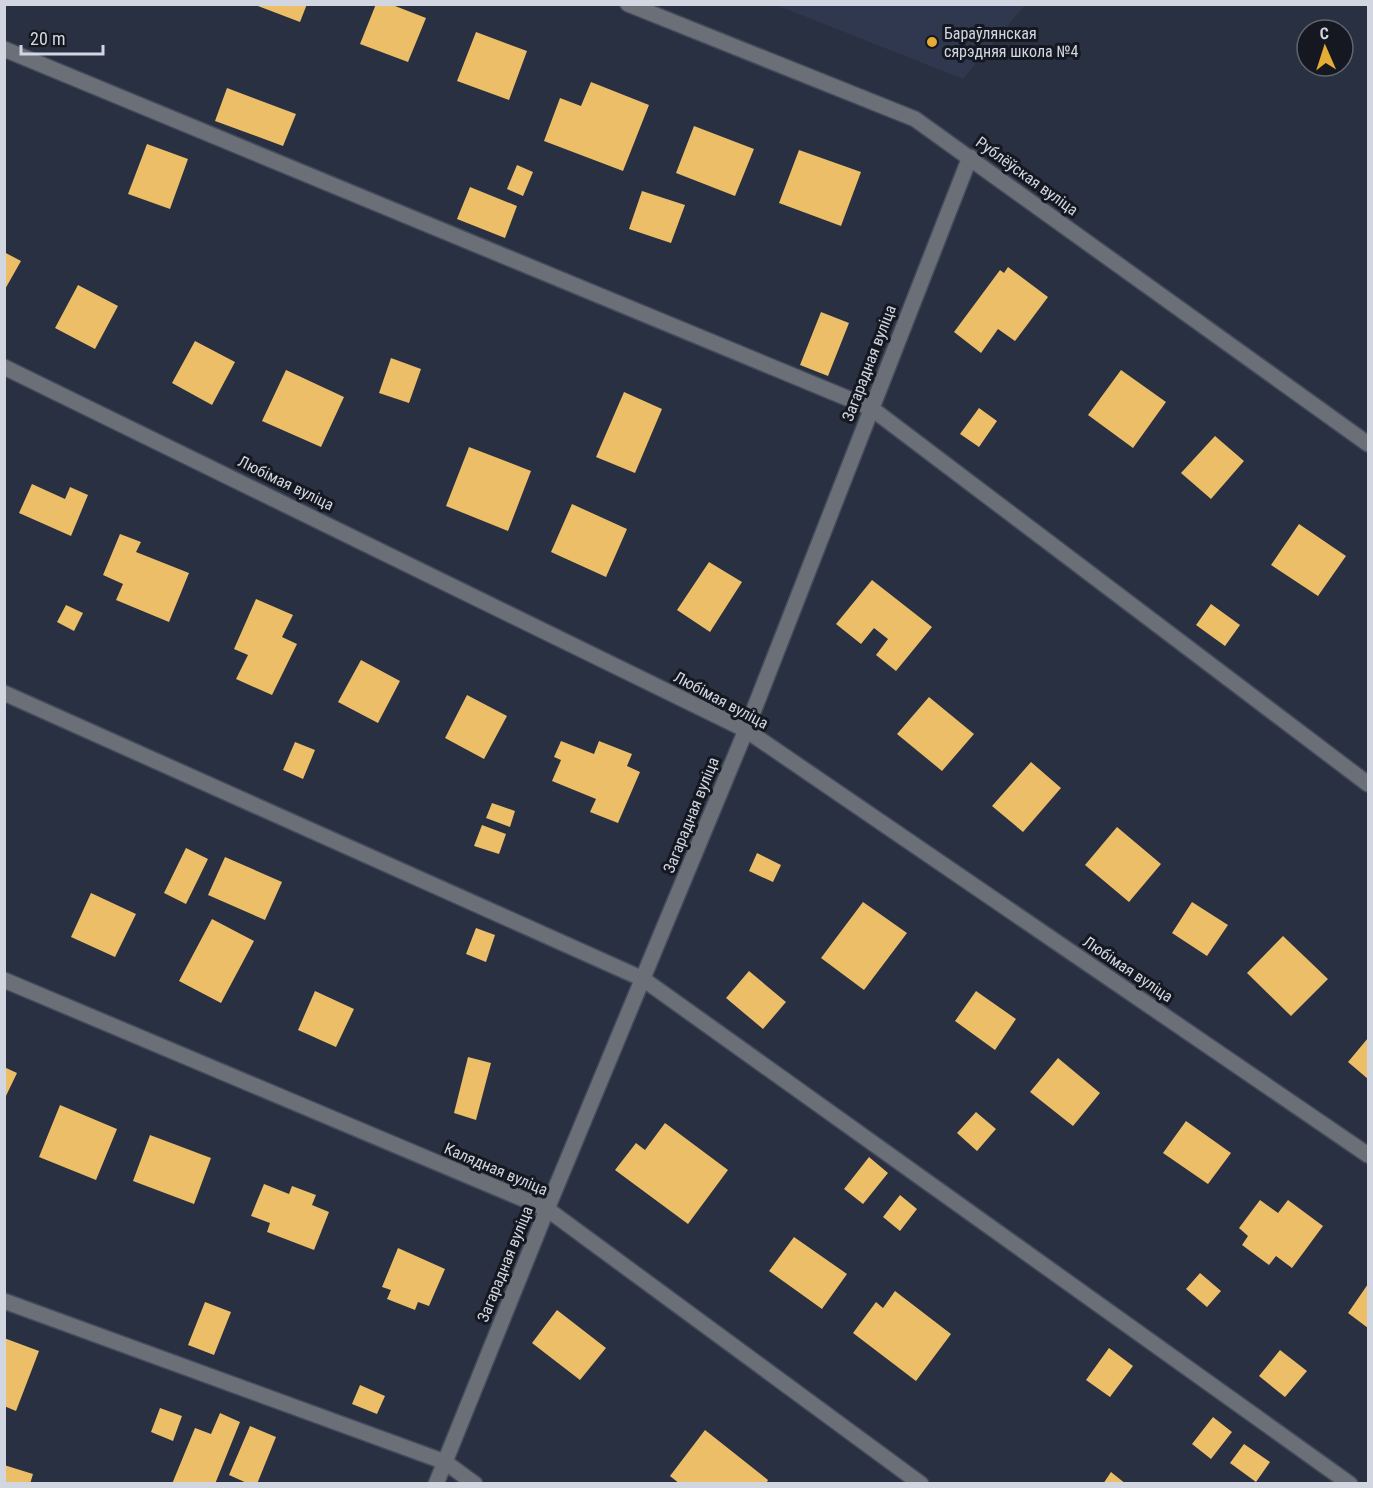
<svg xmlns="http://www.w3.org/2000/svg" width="1373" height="1488" viewBox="0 0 1373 1488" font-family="'Roboto Condensed',sans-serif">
  <rect width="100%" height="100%" fill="#293041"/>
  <!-- built -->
  <path fill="#2f384f" d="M776,5H1025L963,79Z"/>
  <!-- building -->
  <path fill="#ecbe67" d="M253,4H307L300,22Z
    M376,4H390L426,18L408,62L360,44Z
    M476,32L527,51L509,100L457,81Z
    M591,82L649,105L623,171L544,141L560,98L581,106Z
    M227,88L296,114L283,146L215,121Z
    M694,126L754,149L735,196L676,173Z
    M147,144L188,159L170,209L128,194Z
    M799,150L861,172L841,226L779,203Z
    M517,165L533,172L523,196L507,189Z
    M470,187L517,206L505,238L457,219Z
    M642,191L685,205L671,243L629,229Z
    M4,252L21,261L4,291Z
    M1008,267L1048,297L1015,341L998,329L981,353L954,332L1000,270L1004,273Z
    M78,285L118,306L95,349L55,328Z
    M821,312L849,323L828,376L800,365Z
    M195,341L235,362L212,405L172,383Z
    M391,358L421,369L409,403L379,393Z
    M286,370L344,397L321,447L262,421Z
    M1121,370L1166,402L1133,448L1088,415Z
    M624,392L662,409L635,473L596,457Z
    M979,408L997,421L979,447L960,434Z
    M1215,436L1244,461L1211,499L1181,473Z
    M469,447L531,471L508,531L446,506Z
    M32,484L65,499L70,487L88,495L71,536L19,513Z
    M572,504L627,529L606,577L551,552Z
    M1299,524L1346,556L1318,596L1271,565Z
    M120,534L141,542L136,552L189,573L169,622L116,600L123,584L103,575Z
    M709,562L742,582L710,632L677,610Z
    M872,580L932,627L896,671L876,655L888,639L874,628L861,644L836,624Z
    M256,599L293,615L282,637L297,644L272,695L236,679L248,655L234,649Z
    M1211,604L1240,625L1225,646L1196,625Z
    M66,605L83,613L74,631L57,622Z
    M361,660L400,681L378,723L338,702Z
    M467,695L507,716L484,759L445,738Z
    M929,697L974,734L942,771L897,734Z
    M561,741L594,754L599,741L632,754L627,766L640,772L618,823L590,812L596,799L552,781L561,760L554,757Z
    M295,742L315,750L303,779L283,770Z
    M1031,762L1061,788L1023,832L992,806Z
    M492,803L515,811L510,827L486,818Z
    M482,825L506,834L499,854L474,846Z
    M1117,827L1161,864L1129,902L1085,865Z
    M186,848L208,859L186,904L164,893Z
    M757,853L781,865L773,882L749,871Z
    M225,857L282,882L265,920L208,895Z
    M91,893L136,914L115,957L71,937Z
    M863,902L907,933L864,990L821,958Z
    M1192,902L1228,925L1207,956L1172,933Z
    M212,919L254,941L221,1003L179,981Z
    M476,928L495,935L486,962L466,954Z
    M1283,936L1328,979L1291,1016L1247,973Z
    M749,971L786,1002L763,1029L726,998Z
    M315,991L354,1009L336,1047L298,1030Z
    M976,991L1016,1019L995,1050L955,1021Z
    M1368,1038V1079L1348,1062Z
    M468,1057L491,1063L476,1120L454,1113Z
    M1058,1058L1100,1093L1073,1126L1030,1092Z
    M4,1067L17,1073L4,1100Z
    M60,1105L117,1129L96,1180L39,1157Z
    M976,1112L996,1129L977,1151L957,1133Z
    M1186,1121L1231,1153L1208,1184L1163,1153Z
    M665,1123L728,1170L688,1224L615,1170L636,1143L645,1150Z
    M150,1135L211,1158L194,1204L133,1181Z
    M869,1157L888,1173L863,1204L844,1189Z
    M264,1184L289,1194L292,1186L316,1195L312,1205L329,1212L314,1250L267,1232L270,1223L251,1216Z
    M900,1195L917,1209L900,1231L883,1217Z
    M1260,1200L1278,1213L1288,1200L1323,1226L1292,1268L1276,1256L1269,1265L1242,1245L1248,1236L1239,1228Z
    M794,1237L847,1274L822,1309L769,1271Z
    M398,1248L445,1269L429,1306L418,1302L415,1310L387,1299L391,1290L382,1287Z
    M1200,1273L1221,1291L1207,1307L1186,1289Z
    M1368,1284V1328L1348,1313Z
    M895,1291L951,1334L916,1381L853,1333L876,1302L883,1308Z
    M205,1302L231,1312L214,1355L188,1345Z
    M557,1310L606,1348L580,1380L532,1343Z
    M4,1338L39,1351L16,1411L4,1406Z
    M1109,1348L1133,1366L1110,1397L1086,1380Z
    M1280,1350L1307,1371L1285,1397L1259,1376Z
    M360,1385L385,1396L377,1414L352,1404Z
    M160,1408L182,1416L173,1441L151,1432Z
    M220,1413L240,1422L215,1484H172L195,1428L211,1434Z
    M1213,1417L1232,1432L1211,1459L1192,1444Z
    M250,1426L276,1437L257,1484H249L229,1475Z
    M705,1430L768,1480L766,1484H680L670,1476Z
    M1244,1444L1270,1462L1256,1482L1230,1463Z
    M4,1465L33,1474L30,1484H4Z
    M1111,1472L1126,1484H1103Z"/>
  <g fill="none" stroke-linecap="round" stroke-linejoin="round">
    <!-- minor casing -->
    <g stroke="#444b5b" stroke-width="18">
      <path id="minor" d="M628,4L915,119L1368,444
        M4,49L871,408L1368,784
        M4,367L746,730L1368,1155
        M4,693L643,979L1350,1484
        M4,980L547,1209L921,1484
        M4,1301L445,1462L475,1484
        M436,1484L547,1209L746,730L970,157"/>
    </g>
    <!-- minor -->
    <use href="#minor" stroke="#6b6f78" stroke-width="15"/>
  </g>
  <!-- markers -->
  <circle fill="#e5ad35" stroke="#151820" stroke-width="2" cx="932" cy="42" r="6"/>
  <g text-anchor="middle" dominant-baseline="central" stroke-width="6" stroke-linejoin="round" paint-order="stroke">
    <!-- poi labels -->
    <g font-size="16" fill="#d1d6e1" stroke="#151820" text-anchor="start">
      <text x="944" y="33">Бараўлянская<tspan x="944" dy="18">сярэдняя школа №4</tspan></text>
    </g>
    <!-- street labels -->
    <g font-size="16" fill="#d1d6e1" stroke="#151820">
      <text transform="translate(1027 176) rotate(36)">Рублёўская вуліца</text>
      <text transform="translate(869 363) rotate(-69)">Загарадная вуліца</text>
      <text transform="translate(286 483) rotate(26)">Любімая вуліца</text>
      <text transform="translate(721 700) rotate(28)">Любімая вуліца</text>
      <text transform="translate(691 815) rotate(-68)">Загарадная вуліца</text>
      <text transform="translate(1128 969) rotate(34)">Любімая вуліца</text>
      <text transform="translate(496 1169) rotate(23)">Калядная вуліца</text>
      <text transform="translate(505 1264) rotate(-68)">Загарадная вуліца</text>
    </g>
  </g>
  <!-- border -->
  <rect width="1373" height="1488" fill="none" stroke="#d1d6e1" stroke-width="12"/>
  <!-- north arrow -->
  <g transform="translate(1325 48) rotate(357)"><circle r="28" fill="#151820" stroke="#60646d" stroke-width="1.5"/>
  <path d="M0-4.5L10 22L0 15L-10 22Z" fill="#e5ad35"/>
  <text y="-9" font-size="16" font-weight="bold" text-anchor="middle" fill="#d1d6e1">С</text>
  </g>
  <!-- scale -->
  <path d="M21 45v9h82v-9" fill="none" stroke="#d1d6e1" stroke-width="3"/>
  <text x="30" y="45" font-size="18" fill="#d1d6e1" stroke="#151820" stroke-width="4.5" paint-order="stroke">20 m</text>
</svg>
